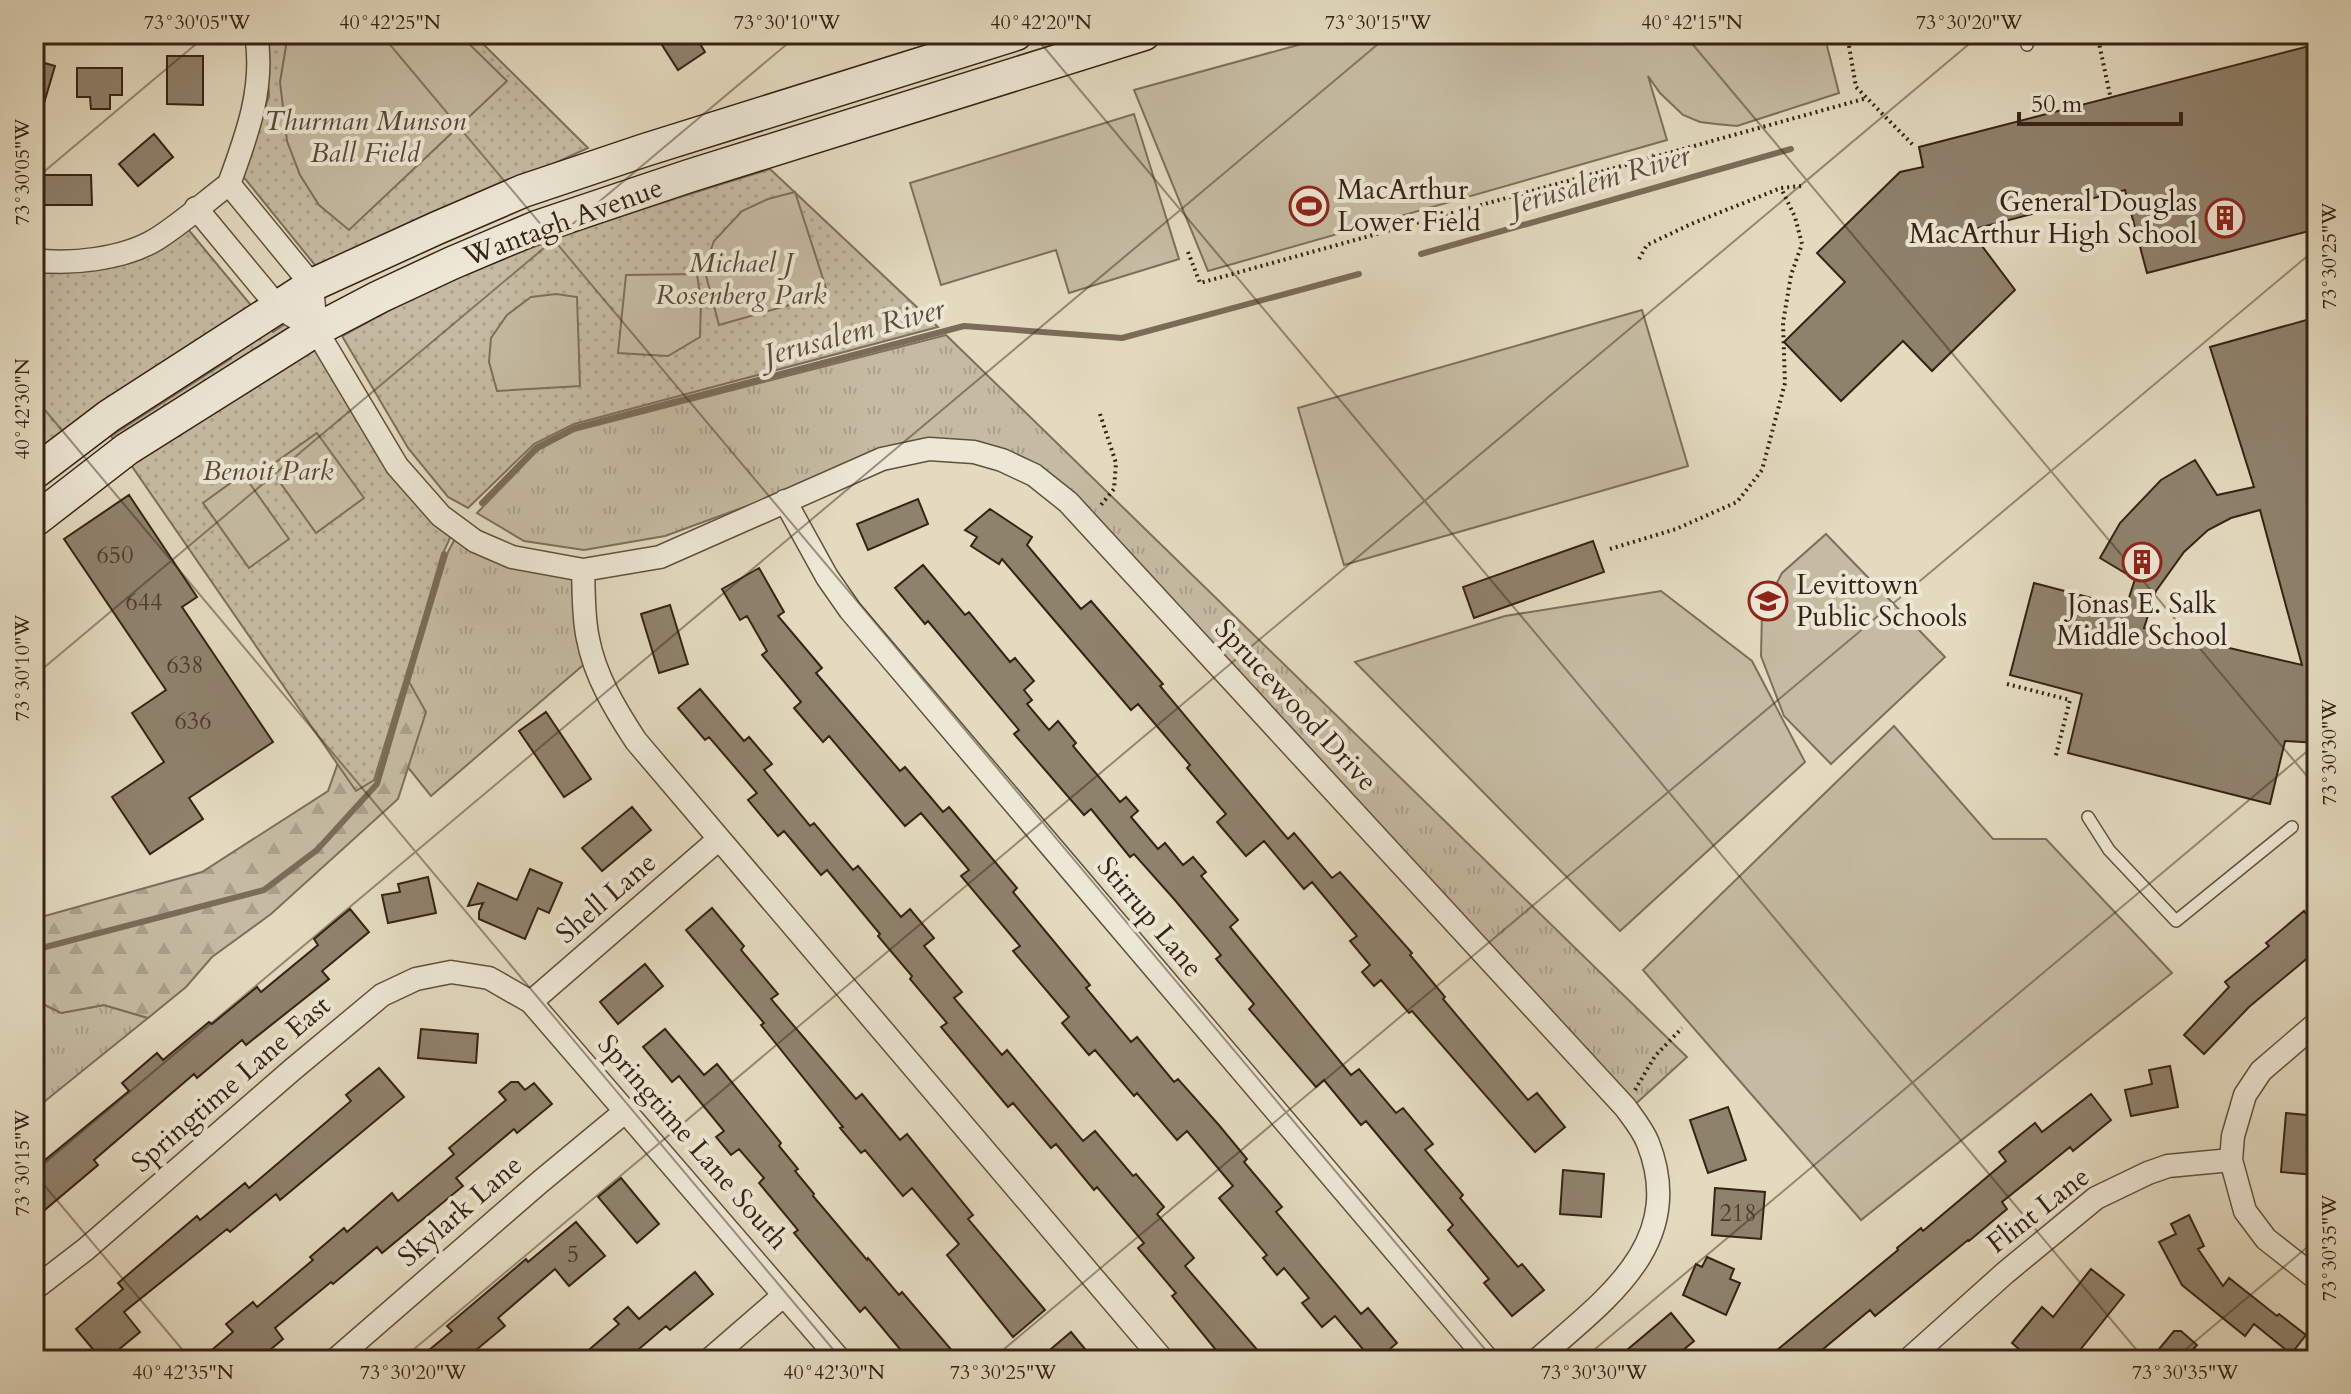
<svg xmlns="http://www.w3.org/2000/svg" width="2351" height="1394" viewBox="0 0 2351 1394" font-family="Cardo,serif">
  <defs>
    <pattern id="grass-tufts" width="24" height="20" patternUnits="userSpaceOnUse" patternTransform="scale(2)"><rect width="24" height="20" fill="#c5bba2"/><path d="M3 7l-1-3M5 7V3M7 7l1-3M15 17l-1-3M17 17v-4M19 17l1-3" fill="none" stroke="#aaa08b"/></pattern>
    <pattern id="forest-firs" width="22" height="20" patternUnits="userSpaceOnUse" patternTransform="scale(2)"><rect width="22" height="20" fill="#c5bba2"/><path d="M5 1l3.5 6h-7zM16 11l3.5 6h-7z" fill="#aaa08b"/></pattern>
    <pattern id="park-dots" width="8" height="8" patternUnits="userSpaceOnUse" patternTransform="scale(2)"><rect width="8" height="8" fill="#c5bba2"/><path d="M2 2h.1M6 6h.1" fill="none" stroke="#aaa08b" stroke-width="1.8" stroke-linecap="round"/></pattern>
  </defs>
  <rect width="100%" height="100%" fill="#e3dabf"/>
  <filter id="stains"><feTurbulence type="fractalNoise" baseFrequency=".0025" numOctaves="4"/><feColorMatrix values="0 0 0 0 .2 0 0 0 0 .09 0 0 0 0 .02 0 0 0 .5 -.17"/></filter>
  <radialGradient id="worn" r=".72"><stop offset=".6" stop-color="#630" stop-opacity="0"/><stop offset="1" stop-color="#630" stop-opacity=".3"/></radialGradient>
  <!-- grass -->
  <path fill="url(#grass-tufts)" stroke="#7d6f5b" stroke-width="2" d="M946,335L1687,1057L1630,1109L1068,498L1006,458L881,457L665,536L584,550L524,541L477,513L538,450L574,431Z
    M459,531L578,573L589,660L431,796L390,745L448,552Z
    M34,1002L41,1003L61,1013L104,1005L148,1018L34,1110Z"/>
  <!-- forest -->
  <path fill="url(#forest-firs)" stroke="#7d6f5b" stroke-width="2" d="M399,664L426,712L398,799L271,914L212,957L186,987L148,1018L104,1005L61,1013L41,1003L34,1002V919L202,872L328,791L345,743Z"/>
  <!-- park -->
  <path fill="url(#park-dots)" stroke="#7d6f5b" stroke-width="2" d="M265,34H473L588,148L319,270L242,175L269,96Z
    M770,169L938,327L574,424L534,444L468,508L448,497L408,448L342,336C371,321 399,304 429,290C537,241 656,204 770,169Z
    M187,228L273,332L302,313L454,529L444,551L374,780L356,791L111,436L232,358L34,478V263Z"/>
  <!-- pitch -->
  <path fill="#c5bba2" stroke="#7d6f5b" stroke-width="2" d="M288,34H459L507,81L349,230L319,205L300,175L287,141L280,82Z
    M1338,34H1824L1839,93L1737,126L1716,124L1700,122L1683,115L1660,93L1648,76L1667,140L1208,271L1134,90Z
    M1134,114L1179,259L1069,293L1056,250L941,285L910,183Z
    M795,192L828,294L719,325L704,268L714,241L742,211L768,199Z
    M697,274L701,303L700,337L668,356L618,353L626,275Z
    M556,294L577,297L580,386L497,391L489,362L491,338L507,315L531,297Z
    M1642,310L1688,466L1344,565L1298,408Z
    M317,433L364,498L316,533L269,467Z
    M243,474L289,539L249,568L203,503Z
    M1826,534L1945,657L1831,764L1784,716L1761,656L1762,611L1782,573Z
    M1661,591L1752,661L1805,762L1620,931L1355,662L1505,616Z
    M1894,726L1993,839H2046L2172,973L1861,1220L1643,970Z"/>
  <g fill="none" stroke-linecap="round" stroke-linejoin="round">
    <!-- stream -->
    <path stroke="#7a6c58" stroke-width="6" d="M1421,254L1791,149
      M482,503L536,448L575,428L964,326L1122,338L1359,274
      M34,950L264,890L317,850L377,784L444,554"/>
  </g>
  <!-- building -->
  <path fill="#8f826d" stroke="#352314" stroke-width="2" fill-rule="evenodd" d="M655,34H694L705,52L678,70Z
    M2317,44V229L2147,273L2125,190L1970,230L2015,290L1932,371L1903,341L1841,401L1784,342L1845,282L1817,253L1900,172L1923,167L1919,147Z
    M167,56H203V105L167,104Z
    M34,60L55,66L39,120H34Z
    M77,68H122V95H110V109H91L90,97H77Z
    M154,134L173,157L138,186L119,164Z
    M43,175H91L92,205H44Z
    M2317,317V743L2285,741L2270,804L2068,753L2082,694L2010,675L2034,583L2126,607L2135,579L2100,558L2120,523L2161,480L2195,460L2217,495L2254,487L2210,347ZM2260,510L2302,665L2144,628L2156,591L2184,552L2208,530L2231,518Z
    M129,495L197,597L182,607L273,742L189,798L203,819L150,854L112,797L164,762L132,713L166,690L64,539Z
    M918,499L928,524L868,550L857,524Z
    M990,509L1032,537L1027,545L1081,609L1091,601L1163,684L1160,686L1288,839L1294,833L1332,878L1340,872L1412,953L1410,955L1445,997L1443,999L1528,1100L1537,1093L1565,1127L1535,1152L1412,1011L1409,1013L1381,980L1374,986L1362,972L1370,965L1350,941L1357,936L1312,882L1304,889L1264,841L1246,856L1217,822L1226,814L1187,768L1190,765L1138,704L1131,710L1002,559L999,564L971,546L977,537L965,530Z
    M1593,541L1604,572L1474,618L1463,587Z
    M923,565L965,615L969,612L1010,662L1015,658L1034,681L1024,690L1032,700L1027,704L1049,730L1058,721L1076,743L1073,746L1120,802L1126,797L1138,811L1131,817L1158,849L1165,843L1183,865L1193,857L1206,872L1201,876L1238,920L1230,927L1351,1075L1359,1069L1396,1113L1403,1108L1433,1144L1425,1150L1463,1195L1460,1198L1518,1267L1522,1264L1544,1290L1512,1316L1484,1283L1489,1279L1448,1230L1453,1225L1366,1121L1361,1125L1324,1080L1316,1087L1249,1009L1254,1004L1216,959L1221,955L1174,899L1134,854L1130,857L1091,809L1084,815L1014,734L1019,730L928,621L925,624L895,588Z
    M759,568L784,612L778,616L822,668L816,673L900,771L905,767L943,812L949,807L1017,888L1013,892L1090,985L1086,988L1131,1042L1137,1037L1174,1082L1178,1079L1218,1124L1247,1159L1244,1162L1282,1207L1276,1212L1361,1314L1368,1308L1397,1343L1377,1360H1372L1335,1316L1322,1327L1302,1303L1309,1298L1284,1268L1277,1275L1263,1258L1267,1255L1219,1198L1233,1186L1187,1131L1177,1140L1137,1093L1134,1096L1095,1050L1089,1055L1062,1023L1069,1017L1013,951L1020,946L961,876L969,870L921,813L905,826L829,736L823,742L794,708L801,702L762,655L767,651L747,616L740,620L722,589Z
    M670,605L688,664L659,673L641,614Z
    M700,689L744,741L749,737L772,764L764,770L810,826L814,823L853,870L858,866L901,917L910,909L934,938L924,946L962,992L954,998L1002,1055L1007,1050L1083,1141L1095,1131L1133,1176L1136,1174L1164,1207L1157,1214L1194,1258L1185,1266L1266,1360H1224L1172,1296L1176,1293L1138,1248L1144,1243L1097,1187L1094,1190L1056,1144L1051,1148L1013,1103L1008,1107L941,1027L947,1023L910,979L912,976L878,936L880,934L827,870L821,875L784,831L778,836L748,800L757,793L709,737L705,740L678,708Z
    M546,712L591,779L564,797L519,731Z
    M632,807L651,830L602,871L582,848Z
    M530,869L562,883L549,913L538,908L525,939L479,919V912L483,903L468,906L478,883L517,900Z
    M428,877L436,913L388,923L382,895L400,892L398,884Z
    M712,908L744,946L741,950L778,994L771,999L856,1099L862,1094L900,1140L907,1134L973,1215L968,1219L1045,1310L1013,1337L947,1255L959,1244L912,1188L903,1196L865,1150L861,1153L840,1128L843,1127L761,1025L764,1023L686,930Z
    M350,909L369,932L322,971L329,979L246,1045L242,1040L197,1078L194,1074L94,1160L98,1165L34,1219V1169L129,1091L122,1083L157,1053L163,1060L209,1022L212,1024L257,987L261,992L318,945L314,939Z
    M2304,911L2317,927V950L2249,1007L2204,1054L2184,1035L2229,987L2225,982L2269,946L2266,943Z
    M645,964L663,986L618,1024L600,1002Z
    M421,1029L478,1034L476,1063L418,1058Z
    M665,1029L704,1075L717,1064L781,1143L779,1146L798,1169L795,1171L814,1194L813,1196L867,1260L868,1258L899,1295L902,1292L960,1360H909L865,1307L860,1312L794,1233L798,1230L759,1183L764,1178L739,1149L731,1155L716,1137L724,1131L679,1076L672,1082L643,1047Z
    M2170,1066L2178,1107L2131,1116L2125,1090L2152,1084L2149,1070Z
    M379,1068L404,1097L280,1200L276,1194L230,1232L227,1229L124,1312L140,1332L106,1360H102L76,1329L123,1289L118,1283L197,1216L200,1220L245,1183L249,1188L351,1101L346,1095Z
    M511,1082H518L525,1090L534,1083L552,1104L517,1133L514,1129L456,1178L463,1186L382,1253L377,1247L333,1284L331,1282L275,1328L283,1339L258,1360H200L233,1332L226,1324L253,1302L257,1307L313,1260L310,1257L344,1228L347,1232L392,1193L398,1201L454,1154L449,1148L506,1100L499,1092Z
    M2091,1094L2111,1120L2073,1151L2070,1147L2002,1202L2007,1209L1969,1241L1968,1240L1875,1316L1870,1310L1810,1360H1765L1898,1250L1897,1248L1921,1228L1923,1231L2006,1161L1999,1152L2035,1123L2042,1132Z
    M1728,1107L1746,1160L1708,1173L1690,1120Z
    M2286,1113L2317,1116L2315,1175L2281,1172Z
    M1563,1170L1604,1174L1601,1217L1560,1214Z
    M621,1178L659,1224L637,1243L598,1197Z
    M1715,1188L1765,1192L1761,1239L1712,1235Z
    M2189,1215L2204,1246L2198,1249L2223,1286L2229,1278L2277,1316L2279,1314L2306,1335L2291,1354L2254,1324L2245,1336L2182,1285L2159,1242L2176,1234L2171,1224Z
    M576,1222L605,1256L569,1286L555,1269L498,1318L505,1326L464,1360H417L452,1331L447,1326L526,1259L528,1262Z
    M1707,1257L1734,1269L1730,1279L1740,1283L1726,1315L1683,1295L1696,1264L1702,1267Z
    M2091,1269L2124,1295L2072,1360H2031L2012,1343L2042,1307L2053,1317Z
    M695,1272L713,1294L670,1330L666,1326L626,1360H577L619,1324L614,1319L628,1307L639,1319Z
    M1671,1313L1694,1341L1671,1360H1615Z
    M2174,1331H2181L2197,1345L2184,1360H2150Z
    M1071,1332L1094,1360H1038Z"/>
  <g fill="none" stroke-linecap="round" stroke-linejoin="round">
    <!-- service casing -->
    <g stroke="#60513f" stroke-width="14">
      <path id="service" d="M2024,34L2027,45
        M2088,817L2109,850L2176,921L2292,827"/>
    </g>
    <!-- minor casing -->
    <g stroke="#60513f" stroke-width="25">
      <path id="minor" d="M229,184L312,285L316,330L397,466L441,516L475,541L512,557L583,570C584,592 583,617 588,639C595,676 615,709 636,741L1163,1360
        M229,184C247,135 265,87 256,34
        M196,208L278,307L316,330
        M34,260C70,265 123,259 155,240C181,224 205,202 229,184
        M785,501L827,577L850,610L1488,1360
        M583,570L660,557L882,459L929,449L974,452L1002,460L1034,475L1068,502L1625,1107C1633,1118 1643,1130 1648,1143C1688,1245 1603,1301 1537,1360
        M531,1002L719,839
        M2317,1023L2261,1071L2245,1095L2233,1136L2231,1160L2245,1211L2266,1239L2317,1279
        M34,1289L86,1249L292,1070L382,995L416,979L451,972L489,978L531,1002L840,1360
        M335,1360L540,1182L627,1110
        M709,1360L784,1295
        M1908,1360L2005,1273L2096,1198L2148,1173L2168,1166L2231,1160"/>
    </g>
    <!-- secondary casing -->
    <g stroke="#352314" stroke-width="35">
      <path id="secondary" d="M34,473L109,416L312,285L437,228L523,191L645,150L1016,34
        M34,521L127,449L316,330L379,297L452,263L537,227L689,176L1144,34"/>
    </g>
    <!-- path -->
    <path stroke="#352314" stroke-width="4" stroke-dasharray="2 4" stroke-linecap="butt" d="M1847,34L1856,87L1915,147
      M2097,34L2110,95
      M1188,252L1200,283L1867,98
      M1639,259L1647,245L1691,224L1781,188L1801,186
      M1100,414L1116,463L1114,489L1101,505
      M1610,549L1676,529L1737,502L1762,470L1785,383L1783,323L1791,275L1802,244L1795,217L1781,188
      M2007,684L2070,700L2055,759
      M1635,1090L1655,1056L1682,1028"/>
    <!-- service -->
    <use href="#service" stroke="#ede7d5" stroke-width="11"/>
    <!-- minor -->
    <use href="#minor" stroke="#ede7d5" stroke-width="22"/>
    <!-- secondary -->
    <use href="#secondary" stroke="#ede7d5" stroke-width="32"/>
  </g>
  <!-- ticks -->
  <path fill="none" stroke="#352314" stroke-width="2" stroke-opacity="0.45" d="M381,34L1494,1360M1033,34L2145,1360M1684,34L2317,788M34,180L208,34M34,397L842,1360M34,676L799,34M34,1172L1390,34M34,1173L191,1360M401,1360L1981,34M991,1360L2317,248M1582,1360L2317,743M2173,1360L2317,1239"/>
  <!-- icons -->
  <defs>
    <g id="stadium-ring" transform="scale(2)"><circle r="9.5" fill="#ede7d5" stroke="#8f2418" stroke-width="1.5"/><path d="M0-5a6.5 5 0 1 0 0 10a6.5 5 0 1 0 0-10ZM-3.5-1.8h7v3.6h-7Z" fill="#8f2418"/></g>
    <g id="building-ring" transform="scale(2)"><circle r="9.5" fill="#ede7d5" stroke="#8f2418" stroke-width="1.5"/><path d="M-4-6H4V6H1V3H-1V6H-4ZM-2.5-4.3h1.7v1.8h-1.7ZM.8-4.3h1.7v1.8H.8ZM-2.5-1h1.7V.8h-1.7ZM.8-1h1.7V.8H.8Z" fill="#8f2418"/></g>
    <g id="school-ring" transform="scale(2)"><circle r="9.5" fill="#ede7d5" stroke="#8f2418" stroke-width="1.5"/><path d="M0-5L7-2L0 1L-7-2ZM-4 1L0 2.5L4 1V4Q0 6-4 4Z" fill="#8f2418"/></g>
  </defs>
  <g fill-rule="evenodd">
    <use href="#stadium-ring" x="1309" y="206"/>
    <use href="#building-ring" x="2225" y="218"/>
    <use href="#building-ring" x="2142" y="562"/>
    <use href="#school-ring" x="1768" y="601"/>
  </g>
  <g text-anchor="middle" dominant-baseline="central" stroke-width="8" stroke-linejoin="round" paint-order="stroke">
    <!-- number labels -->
    <g font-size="24" fill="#4c3b2a">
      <text x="115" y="555">650</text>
      <text x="144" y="602">644</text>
      <text x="185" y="665">638</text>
      <text x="193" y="721">636</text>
      <text x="1738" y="1213">218</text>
      <text x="573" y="1254">5</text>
    </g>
    <!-- park labels -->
    <g font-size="28" font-style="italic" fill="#594938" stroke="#ede7d5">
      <text x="365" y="121">Thurman Munson<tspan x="365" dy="32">Ball Field</tspan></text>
      <text x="741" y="263">Michael J<tspan x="741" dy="32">Rosenberg Park</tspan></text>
      <text x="268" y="471">Benoit Park</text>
    </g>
    <!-- poi labels -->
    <g font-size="28" fill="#352314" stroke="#ede7d5" text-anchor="start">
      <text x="1337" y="190">MacArthur<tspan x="1337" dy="32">Lower Field</tspan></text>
      <text x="2197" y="202" text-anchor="end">General Douglas<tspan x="2197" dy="32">MacArthur High School</tspan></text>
      <text x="1796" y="585">Levittown<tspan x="1796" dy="32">Public Schools</tspan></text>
      <text x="2142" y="604" text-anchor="middle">Jonas E. Salk<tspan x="2142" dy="32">Middle School</tspan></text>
    </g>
    <!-- street labels -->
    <g font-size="28" fill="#352314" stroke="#ede7d5">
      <text transform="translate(563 222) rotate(-20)">Wantagh Avenue</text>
      <text transform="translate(1296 705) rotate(47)">Sprucewood Drive</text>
      <text transform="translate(606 898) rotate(-41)">Shell Lane</text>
      <text transform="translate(1150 917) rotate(50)">Stirrup Lane</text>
      <text transform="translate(231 1084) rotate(-41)">Springtime Lane East</text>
      <text transform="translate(693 1142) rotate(49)">Springtime Lane South</text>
      <text transform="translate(2038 1210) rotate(-38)">Flint Lane</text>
      <text transform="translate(460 1211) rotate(-41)">Skylark Lane</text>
    </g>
    <!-- water labels -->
    <g font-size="30" font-style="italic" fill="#5d4d3c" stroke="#ede7d5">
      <text transform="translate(1600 180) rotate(-16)">Jerusalem River</text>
      <text transform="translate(854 332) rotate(-15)">Jerusalem River</text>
    </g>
  </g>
  <!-- margin -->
  <rect width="2351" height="1394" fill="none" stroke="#e3dabf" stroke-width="88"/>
  <!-- scale -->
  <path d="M2019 112v12h162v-12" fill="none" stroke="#352314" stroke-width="4"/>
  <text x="2031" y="112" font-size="24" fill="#352314" stroke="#ede7d5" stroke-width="6" paint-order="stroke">50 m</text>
  <rect x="44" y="44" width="2263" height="1306" fill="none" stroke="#352314" stroke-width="3"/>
  <g font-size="20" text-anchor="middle" fill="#352314">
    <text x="197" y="29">73°30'05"W</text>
    <text x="390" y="29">40°42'25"N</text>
    <text x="787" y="29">73°30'10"W</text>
    <text x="1041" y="29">40°42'20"N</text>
    <text x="1378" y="29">73°30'15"W</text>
    <text x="1692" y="29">40°42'15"N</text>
    <text x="1969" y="29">73°30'20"W</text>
    <text transform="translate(22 172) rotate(-90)" y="7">73°30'05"W</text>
    <text transform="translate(2329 256) rotate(-90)" y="7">73°30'25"W</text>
    <text transform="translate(22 409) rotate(-90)" y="7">40°42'30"N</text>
    <text transform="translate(22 668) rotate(-90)" y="7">73°30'10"W</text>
    <text transform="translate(2329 752) rotate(-90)" y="7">73°30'30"W</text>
    <text transform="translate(22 1163) rotate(-90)" y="7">73°30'15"W</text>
    <text transform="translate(2329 1248) rotate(-90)" y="7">73°30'35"W</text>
    <text x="183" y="1379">40°42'35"N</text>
    <text x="413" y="1379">73°30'20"W</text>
    <text x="834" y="1379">40°42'30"N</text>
    <text x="1003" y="1379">73°30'25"W</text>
    <text x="1594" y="1379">73°30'30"W</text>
    <text x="2185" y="1379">73°30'35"W</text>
  </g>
  <rect width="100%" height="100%" filter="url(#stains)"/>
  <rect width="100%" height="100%" fill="url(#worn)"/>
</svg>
